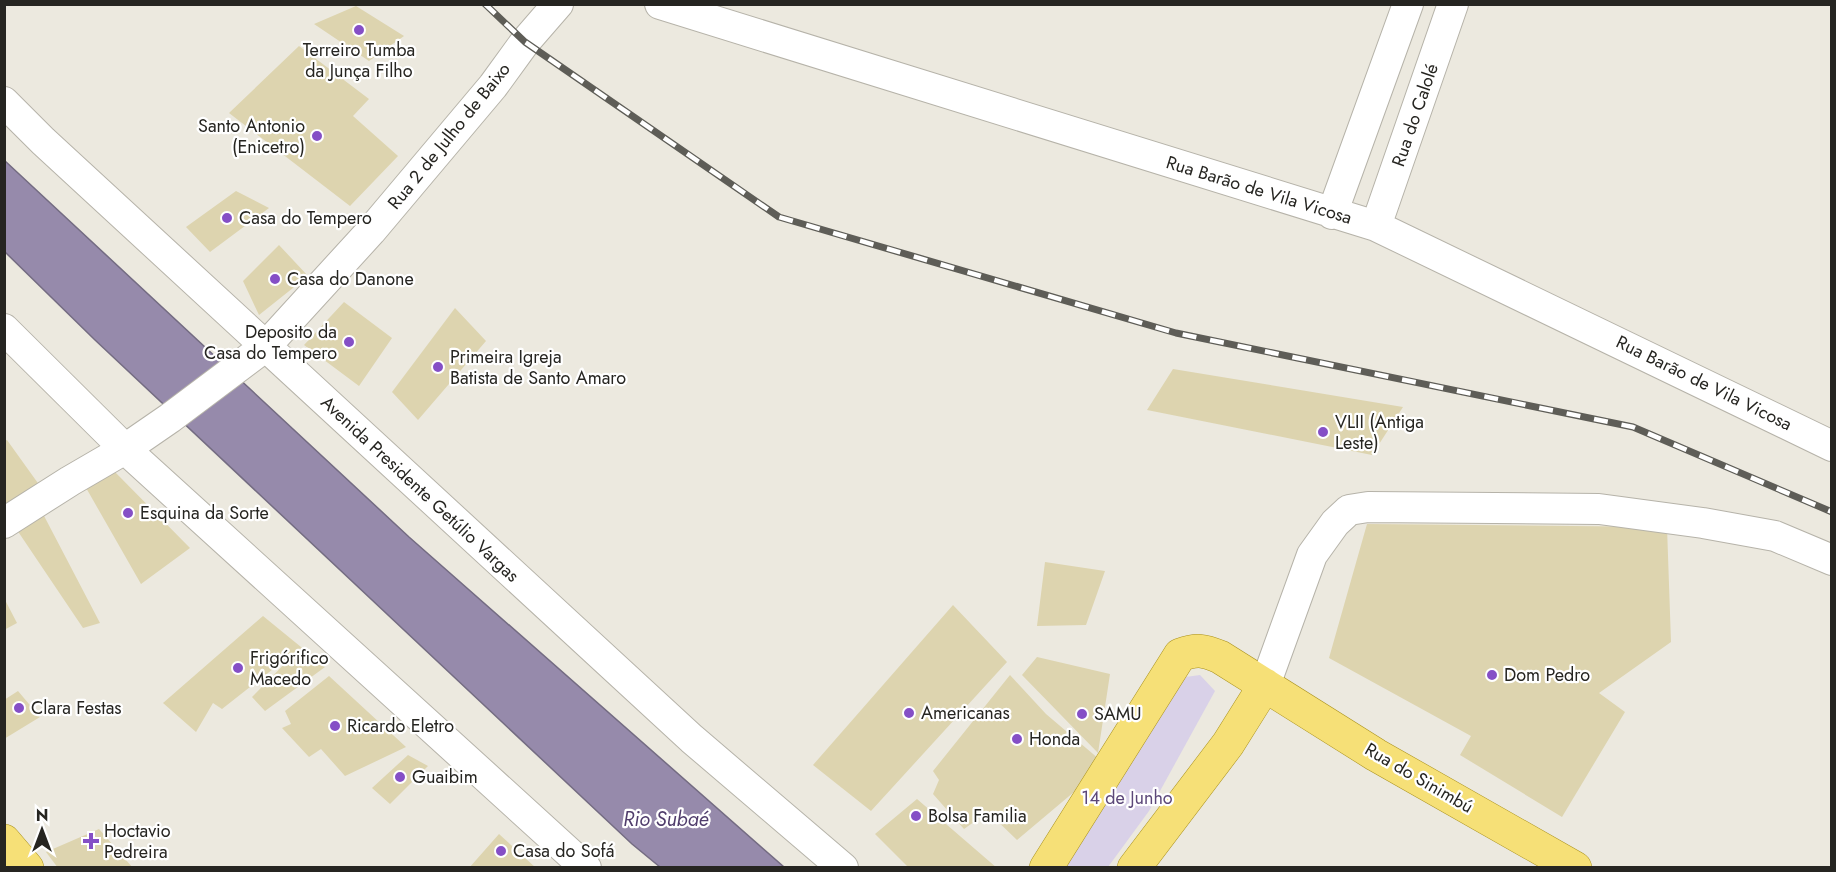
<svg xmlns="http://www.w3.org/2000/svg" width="1836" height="872" viewBox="0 0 1836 872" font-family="Jost,sans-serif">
  <rect width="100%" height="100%" fill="#ece9df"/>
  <!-- park -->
  <path fill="#d9d1e8" d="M1200,675L1215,691L1149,811L1108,867L1056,868L1171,679Z"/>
  <!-- water -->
  <path fill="#968aab" stroke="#746c82" stroke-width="1.5" d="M4,160L409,537L784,867H660L632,844L95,340L5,252Z"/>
  <!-- building -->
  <path fill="#ddd4af" d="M356,6L404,36L369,61L314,24Z
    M299,46L369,99L353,116L398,156L350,206L229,113Z
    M236,191L269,208L210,252L186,227Z
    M279,245L308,276L259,315L243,281Z
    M344,302L392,338L359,386L304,345Z
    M455,308L486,341L418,420L392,392Z
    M1173,369L1403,407L1372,455L1147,410Z
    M7,440L40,486L4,509V441Z
    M114,471L190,548L141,584L81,479Z
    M42,512L100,623L83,628L17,530Z
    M1367,524L1667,527L1671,642L1599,693L1625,712L1562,817L1460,755L1471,736L1329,658Z
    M1045,562L1105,571L1086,625L1037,626Z
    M4,598L17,623L4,630Z
    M953,605L1007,662L871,811L813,765Z
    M263,616L301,647L222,709L213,703L196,732L163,703Z
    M301,647L325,667L265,711L252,697Z
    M1037,657L1110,674L1098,753L1022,675Z
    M1010,675L1046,714L1106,765L1017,840L988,812L964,829L933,794L939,780L933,771Z
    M329,676L406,747L345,776L321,749L309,757L282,728L291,724L285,711Z
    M18,691L40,717L4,739V700Z
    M408,755L428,766L390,804L372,788Z
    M917,799L997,868H909L875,834Z
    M99,829L133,868H58L46,852Z
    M499,834L536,868H469Z"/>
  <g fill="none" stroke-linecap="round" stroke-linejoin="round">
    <!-- street casing -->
    <g stroke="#b6b3a9" stroke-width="32">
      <path id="street" d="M660,4L1376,226L1832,446
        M4,102L43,141L692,739L843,868
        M1332,214L1408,4
        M1376,226L1453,4
        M4,329L125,449L586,868
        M4,523L70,481L125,449L170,418L266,346L371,231L493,86L525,42L558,4
        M1265,685L1312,555L1335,523L1349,510L1368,507L1599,509L1703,523L1775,536L1832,560"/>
    </g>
    <!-- primary casing -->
    <g stroke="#a9911e" stroke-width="34">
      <path id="primary" d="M4,841L27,868
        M1046,868L1180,655C1197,649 1203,650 1220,657L1376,755L1575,868
        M1134,868L1228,744L1265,685"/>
    </g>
    <!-- street -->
    <use href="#street" stroke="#fff" stroke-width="30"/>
    <!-- primary -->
    <use href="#primary" stroke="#f6e077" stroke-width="33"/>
    <!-- rail casing -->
    <g stroke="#5e5d57" stroke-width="7">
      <path id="rail" d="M485,4L525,42L779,217L1176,333L1633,427L1832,512"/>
    </g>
    <!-- rail -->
    <use href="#rail" stroke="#fff" stroke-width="4.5" stroke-dasharray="14" stroke-linecap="butt"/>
  </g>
  <!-- markers -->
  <g fill="#854fc6" stroke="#fff" stroke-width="2">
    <circle cx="359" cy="30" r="6"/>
    <circle cx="317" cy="136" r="6"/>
    <circle cx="227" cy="218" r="6"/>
    <circle cx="275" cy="279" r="6"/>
    <circle cx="349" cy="342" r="6"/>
    <circle cx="438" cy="367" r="6"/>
    <circle cx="1323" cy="432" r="6"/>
    <circle cx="128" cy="513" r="6"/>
    <circle cx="238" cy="668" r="6"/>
    <circle cx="1492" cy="675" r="6"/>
    <circle cx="19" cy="708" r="6"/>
    <circle cx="909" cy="713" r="6"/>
    <circle cx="1082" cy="714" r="6"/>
    <circle cx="335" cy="726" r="6"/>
    <circle cx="1017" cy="739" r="6"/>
    <circle cx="400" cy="777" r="6"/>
    <circle cx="916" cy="816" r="6"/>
    <path d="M88 832h6v6h6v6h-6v6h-6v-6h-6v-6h6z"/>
    <circle cx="501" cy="851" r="6"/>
  </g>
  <g text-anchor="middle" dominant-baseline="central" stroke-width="4.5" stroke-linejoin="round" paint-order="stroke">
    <!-- poi labels -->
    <g font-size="18" fill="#262521" stroke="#fff" text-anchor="start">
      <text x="359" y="50" text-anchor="middle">Terreiro Tumba<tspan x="359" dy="21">da Junça Filho</tspan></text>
      <text x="305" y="126" text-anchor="end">Santo Antonio<tspan x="305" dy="21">(Enicetro)</tspan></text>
      <text x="239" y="218">Casa do Tempero</text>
      <text x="287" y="279">Casa do Danone</text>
      <text x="337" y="332" text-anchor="end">Deposito da<tspan x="337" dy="21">Casa do Tempero</tspan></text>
      <text x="450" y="357">Primeira Igreja<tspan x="450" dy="21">Batista de Santo Amaro</tspan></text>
      <text x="1335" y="422">VLII (Antiga<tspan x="1335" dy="21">Leste)</tspan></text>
      <text x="140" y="513">Esquina da Sorte</text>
      <text x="250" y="658">Frigórifico<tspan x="250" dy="21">Macedo</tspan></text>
      <text x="1504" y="675">Dom Pedro</text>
      <text x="31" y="708">Clara Festas</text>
      <text x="921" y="713">Americanas</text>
      <text x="1094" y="714">SAMU</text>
      <text x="347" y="726">Ricardo Eletro</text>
      <text x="1029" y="739">Honda</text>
      <text x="412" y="777">Guaibim</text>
      <text x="928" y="816">Bolsa Familia</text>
      <text x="104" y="831">Hoctavio<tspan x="104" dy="21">Pedreira</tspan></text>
      <text x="513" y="851">Casa do Sofá</text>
    </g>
    <!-- street labels -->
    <g font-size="18" fill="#262521" stroke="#fff">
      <text transform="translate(1415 115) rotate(-71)">Rua do Calolé</text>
      <text transform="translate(449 136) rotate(-51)">Rua 2 de Julho de Baixo</text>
      <text transform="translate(1259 190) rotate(17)">Rua Barão de Vila Vicosa</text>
      <text transform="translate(1704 383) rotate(26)">Rua Barão de Vila Vicosa</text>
      <text transform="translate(420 489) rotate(43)">Avenida Presidente Getúlio Vargas</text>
      <text transform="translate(1419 778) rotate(30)">Rua do Sinimbú</text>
    </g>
    <!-- park labels -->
    <g font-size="18" fill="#5c4879" stroke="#fff">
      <text x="1127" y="798">14 de Junho</text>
    </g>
    <!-- water labels -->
    <g font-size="20" font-style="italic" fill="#503d6c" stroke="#fff">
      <text x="666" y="819">Rio Subaé</text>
    </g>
  </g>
  <!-- border -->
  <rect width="1836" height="872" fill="none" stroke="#262521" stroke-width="12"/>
  <!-- north arrow -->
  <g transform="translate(42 830)" stroke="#ffffff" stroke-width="4.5" paint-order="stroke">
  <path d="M0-4.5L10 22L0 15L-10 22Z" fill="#262521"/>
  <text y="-9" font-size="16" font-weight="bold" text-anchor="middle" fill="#262521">N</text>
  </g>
</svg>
